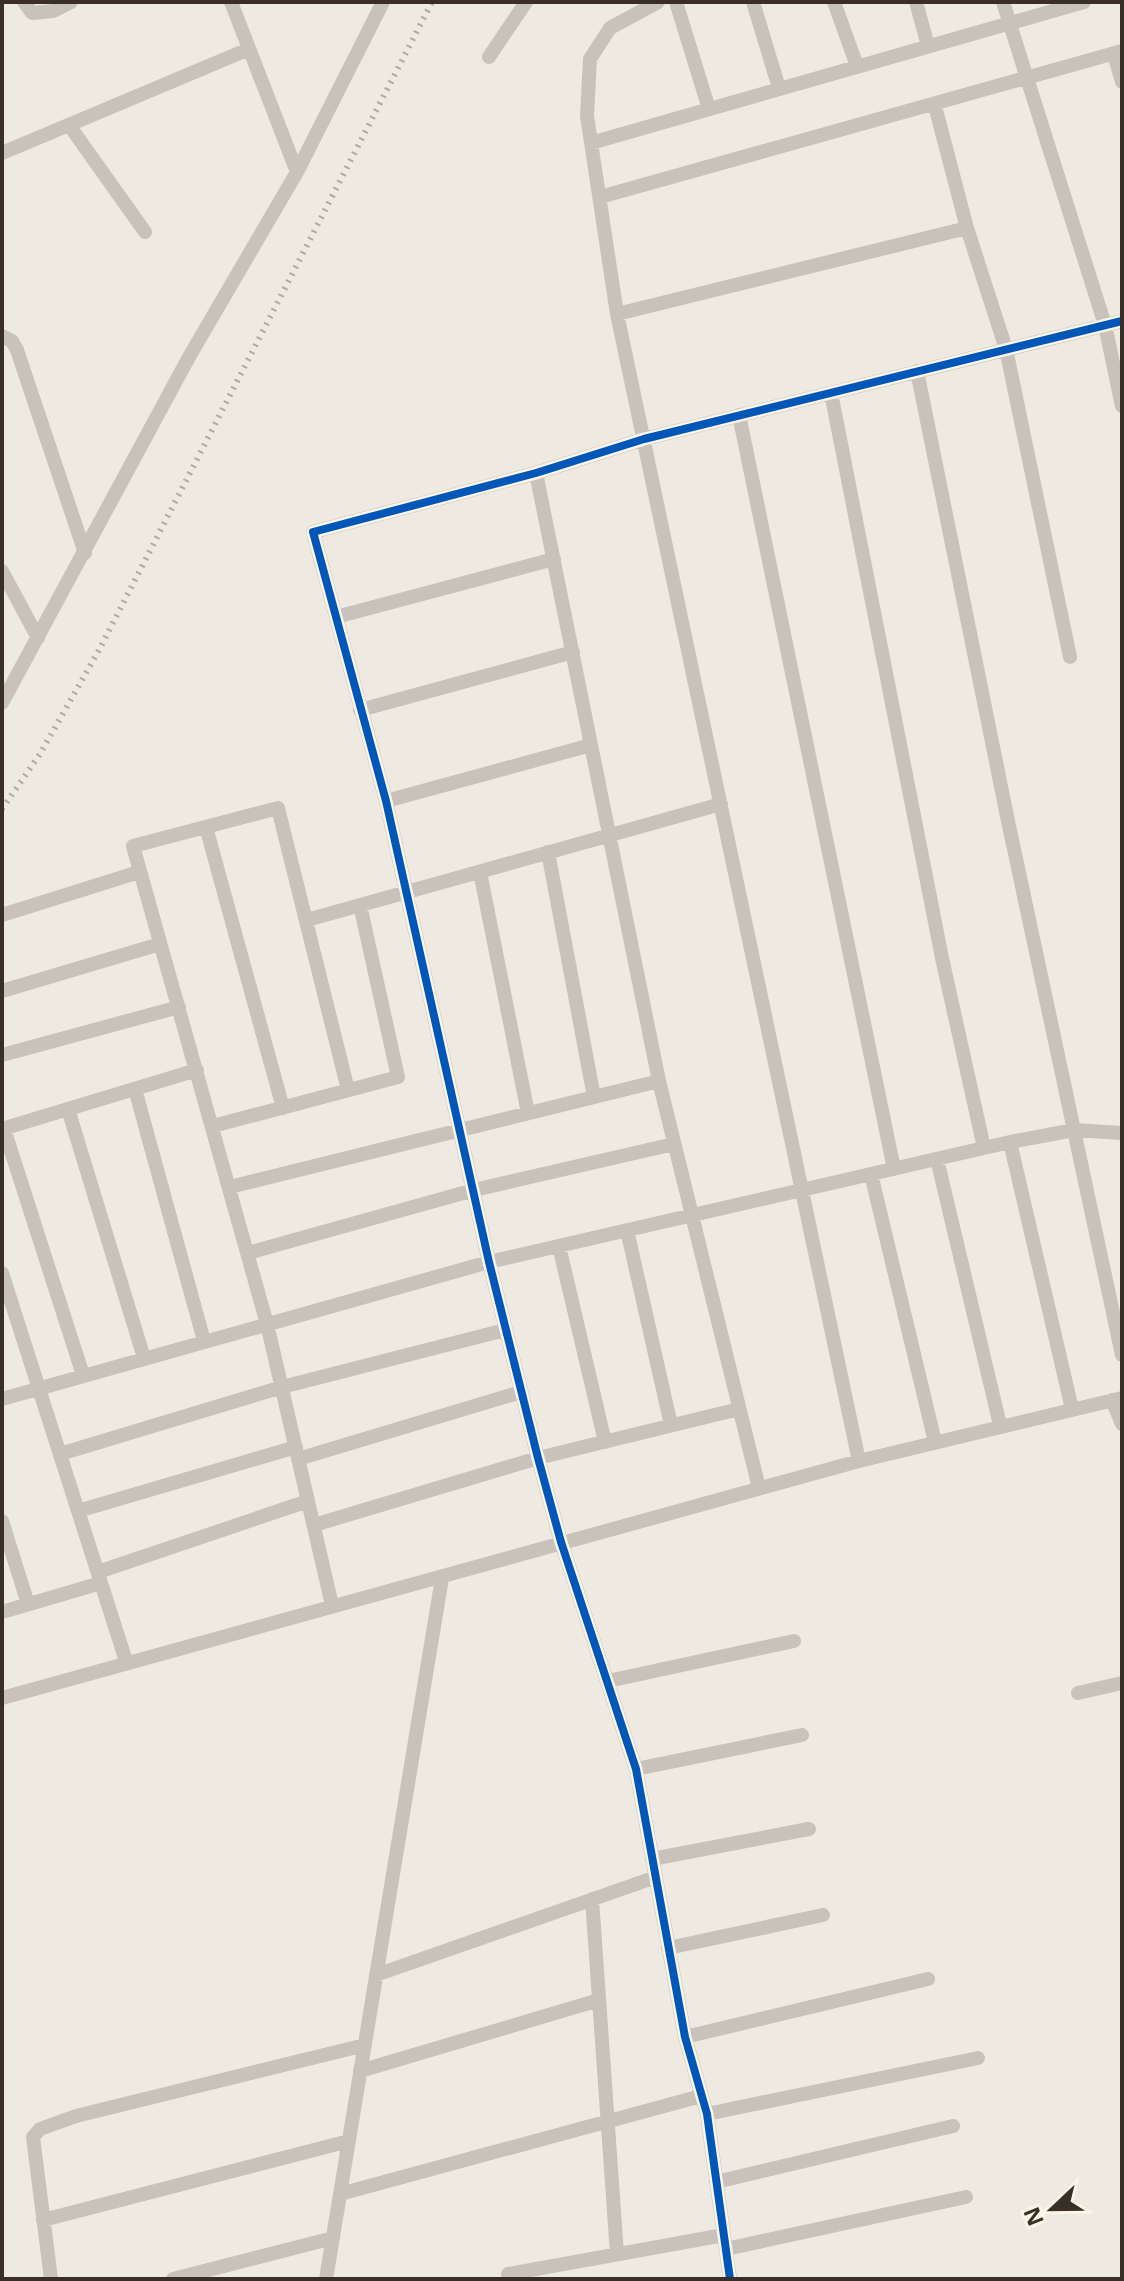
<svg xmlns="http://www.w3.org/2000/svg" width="1124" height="2281" viewBox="0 0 1124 2281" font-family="'Noto Sans',sans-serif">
  <rect width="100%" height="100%" fill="#eeeae1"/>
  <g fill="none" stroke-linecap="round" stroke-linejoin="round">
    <!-- minor -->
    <path stroke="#c8c2ba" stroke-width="14" d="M24,2L32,13L53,11L71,2
      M231,2L297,172
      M658,2L610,28L590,59L587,116L617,314L859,1461
      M676,2L709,109
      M753,2L779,88
      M834,2L857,66
      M916,2L928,46
      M1003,2L1105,325L1122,406
      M1114,54L1122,82
      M489,57L526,2
      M935,106L967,228L1006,349L1070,657
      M69,125L145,232
      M591,143L1084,2
      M2,153L249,49
      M600,197L1122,51
      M617,314L967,228
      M2,336L12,341L17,350L85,553
      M917,371L1008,821L1122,1355
      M831,393L942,958L984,1148
      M739,415L894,1169
      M536,473L659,1081L759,1488
      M2,571L38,638
      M336,617L554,559
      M2,703L189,357L297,172L383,2
      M360,710L573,652
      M386,801L591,745
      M206,827L283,1108
      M548,852L594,1097
      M480,872L528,1113
      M2,915L139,872
      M307,920L721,804
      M2,991L160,944
      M2,1055L179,1007
      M135,1089L204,1341
      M68,1109L144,1358
      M213,1126L398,1077L360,905
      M2,1129L197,1070
      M4,1129L83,1375
      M1010,1142L1072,1409
      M937,1159L1000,1425
      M871,1174L935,1442
      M230,1187L659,1081
      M627,1230L671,1425
      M559,1246L605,1442
      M248,1253L474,1190L674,1144
      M2,1273L126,1661
      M2,1399L489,1262L1010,1142L1074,1130L1122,1133
      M1112,1400L1122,1424
      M60,1454L282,1387L505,1330
      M298,1459L521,1392
      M78,1511L296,1447
      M2,1521L28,1604
      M314,1525L538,1458L739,1409
      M98,1572L308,1501
      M332,1605L267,1324L133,846L278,808L348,1090
      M2,1612L101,1583
      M608,1681L794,1641
      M1078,1693L1122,1683
      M2,1698L859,1461L1122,1398
      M636,1769L802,1735
      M652,1859L809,1829
      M592,1899L617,2254
      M668,1948L823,1915
      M376,1975L656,1877
      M685,2037L928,1979
      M360,2071L599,2000
      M707,2114L978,2058
      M716,2182L953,2126
      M340,2194L701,2096
      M43,2220L349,2141
      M726,2249L966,2197
      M508,2274L724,2235
      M51,2279L33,2137L40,2129L76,2116L365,2045
      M173,2279L333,2238
      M326,2279L442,1578
      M730,2279L707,2114L685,2037L636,1769L561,1542L538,1458L489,1262L386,801L313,532L536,473L644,439L1122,321"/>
    <!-- rail -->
    <path stroke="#afaaa4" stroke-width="6" stroke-dasharray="2 6" stroke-linecap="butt" d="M2,809L40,754L99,650L432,2"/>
    <!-- cycleway casing -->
    <g stroke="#fbf5e8" stroke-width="13">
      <path id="cycleway" d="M730,2279L707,2114L685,2037L636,1769L561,1542L538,1458L489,1262L386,801L313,532L536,473L644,439L1122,321"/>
    </g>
    <!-- cycleway -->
    <use href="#cycleway" stroke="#0057b8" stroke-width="8"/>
  </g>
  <!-- border -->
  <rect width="1124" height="2281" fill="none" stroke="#392f27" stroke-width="8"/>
  <!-- north arrow -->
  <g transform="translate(1052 2209) rotate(248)" stroke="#fbf5e8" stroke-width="6" paint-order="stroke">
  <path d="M0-6L14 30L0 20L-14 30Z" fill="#392f27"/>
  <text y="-12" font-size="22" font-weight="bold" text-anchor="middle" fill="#392f27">N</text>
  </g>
</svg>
